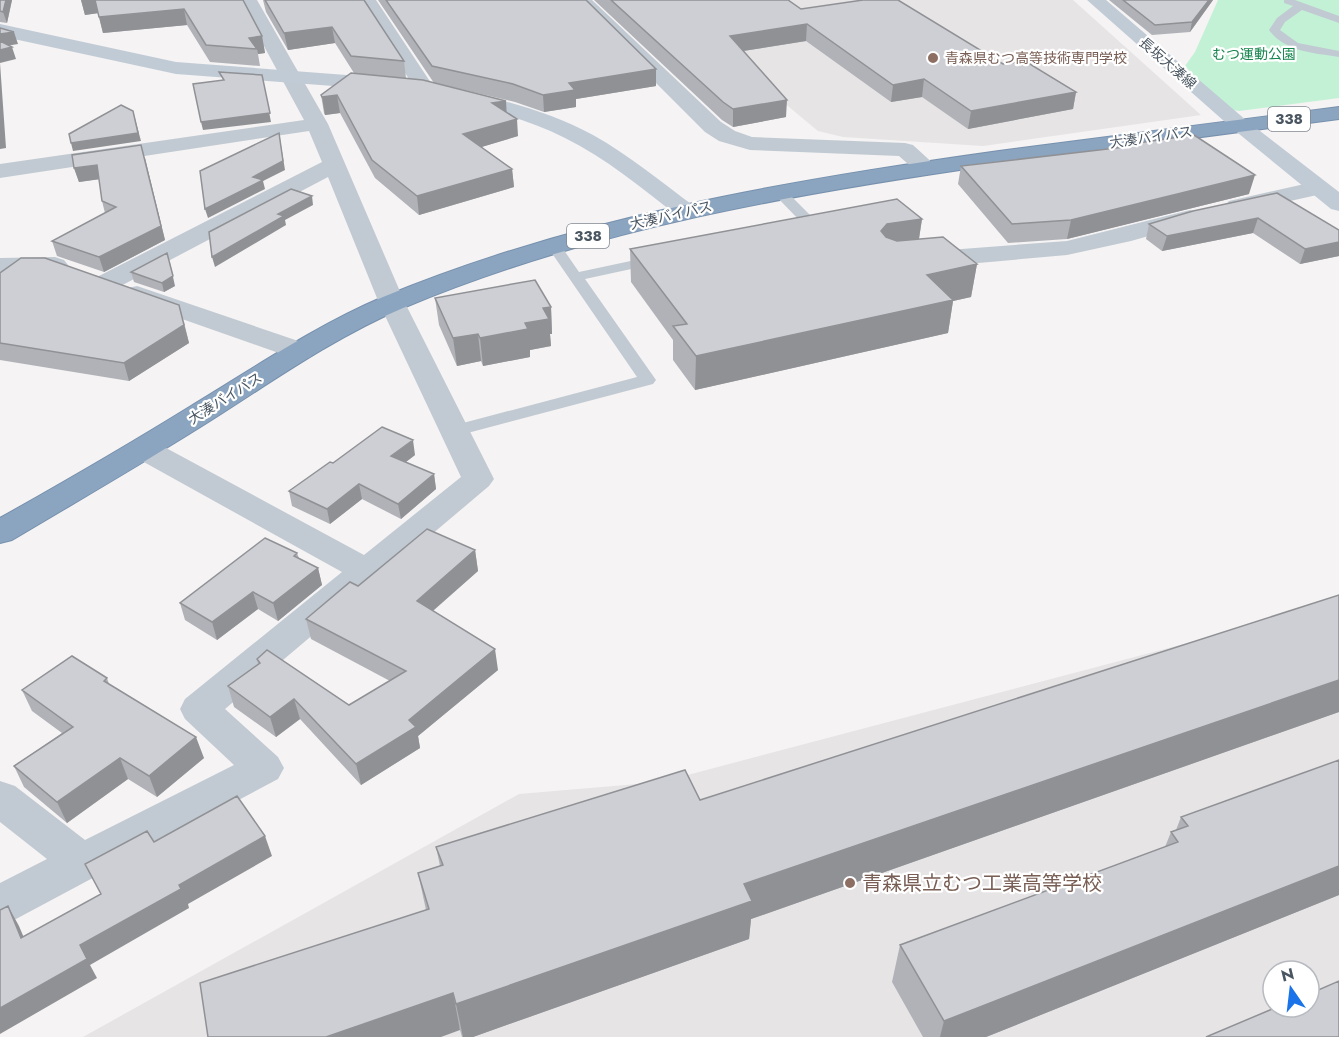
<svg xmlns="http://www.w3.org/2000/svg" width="1339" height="1037" viewBox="0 0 1339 1037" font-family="Jost,'Noto Sans JP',sans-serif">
  <rect width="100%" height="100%" fill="#f5f3f3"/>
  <!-- education -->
  <path fill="#e6e4e5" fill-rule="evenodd" d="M660,0H1073L1201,115L983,146L843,137L818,131Z
    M1339,603V1037H83L519,794L661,782ZM1273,971H1309V1007H1273Z"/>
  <!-- green -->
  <path fill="#c3f1d5" d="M1218,0H1339V98L1239,111L1227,109L1185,66L1195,52Z"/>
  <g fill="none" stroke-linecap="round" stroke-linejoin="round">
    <!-- highway casing -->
    <g stroke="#7690ad" stroke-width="2">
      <path id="highway" d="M1339,107V119C1226,134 1114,148 1001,164C798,193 593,228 403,308C335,337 274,380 213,419C147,461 79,500 12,540L0,543V518C64,482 128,445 191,406C254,368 315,326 383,297C579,216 791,180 999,151C1113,136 1226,121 1339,107Z"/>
    </g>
    <!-- lane -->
    <path fill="#c1cad2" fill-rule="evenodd" d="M1284,0H1295L1339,16V23L1302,10L1285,22L1280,30L1298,43L1339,51V57C1314,53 1285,52 1269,30L1277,18L1293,6L1284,3Z
      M778,187L783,188L818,223L820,226L818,229L801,233L796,232L794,229L796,226L803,224L771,191Z
      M554,242L559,243L579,272L654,256L659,257L661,260L659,263L585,279L656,380L653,384L460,435H448L445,431L448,427L637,377L547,246Z"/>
    <!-- street -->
    <path fill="#c1cad2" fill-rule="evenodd" d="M239,0H257L328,124L405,303L494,479L489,486L225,709L278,757L284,768L278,779L16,919L0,924V883L47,859L0,822V781L15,786L85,840L234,765L185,719L180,709L185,699L342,572L133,456L129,449L133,442L144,440L155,442L364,555L461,477L379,303L328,177L115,289L106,291L97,289L93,283L97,277L322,162L309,131L0,178V164L304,120Z
      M358,0H376L435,89L432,93H418Z
      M573,0H592L721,122L735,131L752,137L905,143L913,145L937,167L934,172C919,176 911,166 899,156L750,150L719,141L705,132Z
      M1318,181L1326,183L1330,188L1326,193L1237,213L1229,211L1225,206L1229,201Z
      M1190,210L1198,212L1202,217L1198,222L1131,241L1067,255L922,268L913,265L909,260L913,255L922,252L1067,241Z
      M55,257L64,260L68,265L64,270L0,274V258Z
      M137,286L310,345L314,351L310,357L300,359L290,357L128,300L124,294L128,288Z"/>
    <!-- secondary -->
    <path fill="#c1cbd6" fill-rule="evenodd" d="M1087,0H1106L1247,121L1339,192V211L1331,209L1233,129Z
      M0,24L176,62L386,78L393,80L396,84L393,88L386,90L176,74L0,36Z
      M463,91C508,101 552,113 593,135C629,155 661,182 694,206L698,211L694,216L686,218L678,216C641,188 606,158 565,138C530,120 493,111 456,101L453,97L456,93Z"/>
    <!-- highway -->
    <use href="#highway" fill="#8ba5c1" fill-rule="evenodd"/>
  </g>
  <!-- wall -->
  <path fill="#b0b2b7" d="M0,0H12L7,23L0,22Z
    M81,0H243L262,36L265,53L258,54L260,66L210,62L187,25L103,33L98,13L85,15Z
    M263,0H364L404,61L406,78L507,112L518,136L481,147L512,169L514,187L419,215L375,178L340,113L325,115L324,113L321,95L354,73L335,43L288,50L266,12Z
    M378,0H586L656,86L576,99V107L544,112L515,102L434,83Z
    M594,0H788L801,9L1003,64L1076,92L1073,109L968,129L922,97L891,102L806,41L743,51L786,117L733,127L722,120Z
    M1109,0H1213L1190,32L1152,35Z
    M141,145L165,240L104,272L57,256L52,241L105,213L102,201L99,179L79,182L74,168L72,155Z
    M1123,145L1249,194L1067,239L1008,243L958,184L961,166L1122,147Z
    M1277,193L1339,230V256L1300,264L1253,233L1162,251L1146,239L1149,224Z
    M922,219L919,239L977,264L971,297L953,301L948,333L695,390L673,360V340L631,282L630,249Z
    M131,272L175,286L164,292L134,282Z
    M0,273L184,322L189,343L129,381L0,360Z
    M435,298L551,307L552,334H550L551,346L530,350V357L483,366L481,361L457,366L439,325Z
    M415,455L406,462L434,474L436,489L401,519L362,499L330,524L292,506L289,491L333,463Z
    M475,550L478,571L433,611L498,670L418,736L420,748L361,785L300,719L276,737L234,707L228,686L258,664L257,659L349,705L390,681L311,639L306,619L358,586Z
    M297,553L299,558L318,568L322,585L278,621L258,609L217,640L185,620L180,603Z
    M1339,595V712L751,919L749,939L473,1037H462L426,910L418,873L440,866L436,847L700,800Z
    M107,678L109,684L204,758L157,797L128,779L67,823L24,787L14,766L62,733L32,711L22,690Z
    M1339,760V895L986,1037H923L892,982L900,945L1165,847L1171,832L1176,830L1181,817Z"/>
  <!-- shaded-wall -->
  <path fill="#909195" d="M6,0H12L7,23L3,12Z
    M81,0H96L99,13L85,15Z
    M1209,0H1213L1190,32L1192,22Z
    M184,9L187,25L103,33L99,17Z
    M807,24L806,41L730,53V36Z
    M332,27L335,43L288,50L284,33Z
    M14,32L18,44L0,47V34Z
    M262,36L265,53L258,54L257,49L249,38Z
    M12,47L16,59L0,63L6,148L0,149V50Z
    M656,69V86L576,99V107L544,112L543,95L569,83Z
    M262,75L271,122L203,130L201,122Z
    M924,79L922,97L891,102L893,85Z
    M1076,92L1073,109L968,129L971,111Z
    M337,95L340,113L325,115L322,97Z
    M787,100L786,117L733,127V109Z
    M506,101L507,118L492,103Z
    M133,111L141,141L73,151L71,143Z
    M517,119L518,136L465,152L463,134Z
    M279,133L285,170L263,181L265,189L208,218L205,209L253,177Z
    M145,158L165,240L104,272L99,257Z
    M97,165L101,179L79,182L74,168Z
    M512,169L514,187L419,215L417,196Z
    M1255,175L1249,194L1067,239L1071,220Z
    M312,196L313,205L285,220L286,225L215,267L212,257L278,214Z
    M1258,218L1253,233L1162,251L1167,236Z
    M922,219L917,251L878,263L881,231L887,224Z
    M1339,242V256L1300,264L1305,249Z
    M170,263L175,286L164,292L162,283Z
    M977,264L971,297L953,301L948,333L695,390L696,356L927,275Z
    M179,305L189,343L129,381L124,363Z
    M551,307L552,334H550L551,346L530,350V357L483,366L480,338L543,308Z
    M478,334L481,361L457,366L453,338Z
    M413,440L415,455L394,471L391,456Z
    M434,474L436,489L401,519L398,504Z
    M359,484L362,499L330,524L327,509Z
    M475,550L478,571L420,622L417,601Z
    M318,568L322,585L278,621L273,603Z
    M253,592L258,609L217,640L212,622Z
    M495,649L498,670L418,736L420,748L361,785L356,764L409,720Z
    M1339,680V712L751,919L749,939L473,1037H463L456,1004L744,884Z
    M294,699L300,719L276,737L270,717Z
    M196,737L204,758L157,797L149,776Z
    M120,758L128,779L67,823L57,802Z
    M265,836L272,856L188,904L189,908L90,965L97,978L0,1034V1008L80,945L179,885Z
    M1339,866V895L986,1037H940L944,1021Z
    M8,906L19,926L32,957L21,938Z
    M453,993L460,1030L441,1037H326Z"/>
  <!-- building -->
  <path fill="#cdcfd5" stroke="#909195" stroke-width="1.5" d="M0,0H6L3,12L0,11Z
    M95,0H243L262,36L249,38L257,49L206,45L184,9L99,17Z
    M265,0H364L404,61L351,56L332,27L284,33Z
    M386,0H586L656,69L569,83L575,90L543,95L513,84L432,66Z
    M611,0H788L801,9L863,0H898L1003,64L1025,61L1076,92L971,111L924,79L893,85L807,24L730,36L787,100L733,109L723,102Z
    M1123,0H1209L1192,22L1155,25Z
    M0,28L14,32L0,34Z
    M0,41L12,47L0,50Z
    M219,72L262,75L270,113L201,122L193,84L224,80Z
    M351,73L423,80L506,101L492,103L517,119L463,134L512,169L417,196L372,160L337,95L322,97L321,95Z
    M121,105L133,111L138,133L71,143L69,134Z
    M0,113L1,135H0Z
    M279,133L283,161L253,177L263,180L205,209L200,171Z
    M1194,135L1255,175L1071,220L1012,224L961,166L1125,147L1123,145Z
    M141,145L161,226L99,257L52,241L116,207L102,201L97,165L74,168L72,155Z
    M291,189L312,196L278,214L284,216L212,257L209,232Z
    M1277,193L1339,230V242L1305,249L1258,218L1167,236L1149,224L1193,211Z
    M897,199L922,219L887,224L881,231L886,237L897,241L943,237L977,264L927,275L953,300L696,356L673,326L687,324L630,249Z
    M167,253L173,276L162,283L131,272Z
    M21,258H45L179,305L184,325L124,363L0,343V273Z
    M535,280L551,307L543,308L549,319L525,323L528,329L480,338L478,334L453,338L435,298Z
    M382,427L413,440L391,456L434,474L398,504L359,484L327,509L289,491L330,462L333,463Z
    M427,529L475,550L417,601L495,649L409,720L416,727L356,764L294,699L270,717L228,686L260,663L257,659L267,650L349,705L406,671L306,619L350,582L358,586Z
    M265,538L297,553L294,556L318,568L273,603L253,592L212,622L180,603Z
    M1339,595V680L744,884L752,901L456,1004L453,993L326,1037H208L200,983L429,909L418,873L443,865L436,847L685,770L700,800Z
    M72,656L107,678L104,681L196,737L149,776L120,758L57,802L14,766L73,727L22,690Z
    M1339,760V866L944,1021L900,945L1178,842L1171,832L1188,826L1181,817Z
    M237,796L265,836L179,885L181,889L80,945L87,959L0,1008V910L8,906L21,938L101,894L85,864L147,831L154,842Z
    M1339,981V1037H1206L1277,1007H1309V994Z"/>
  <!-- markers -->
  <g fill="#8d6e63" stroke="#fff" stroke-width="2">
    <circle cx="933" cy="58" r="6"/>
    <circle cx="850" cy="883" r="6"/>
  </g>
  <g text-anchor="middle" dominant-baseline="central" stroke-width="4.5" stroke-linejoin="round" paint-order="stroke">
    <!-- far-park labels -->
    <g font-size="14" fill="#17864f" stroke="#fff">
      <text x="1254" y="54">むつ運動公園</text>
    </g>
    <!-- far-education labels -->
    <g font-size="14" fill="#785e54" stroke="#fff" text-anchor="start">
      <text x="945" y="58">青森県むつ高等技術専門学校</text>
    </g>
    <!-- far-street labels -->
    <g font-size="14" fill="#4a5661" stroke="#fff">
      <text transform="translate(1168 63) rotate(41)">長坂大湊線</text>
      <text transform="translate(1151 137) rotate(-8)">大湊バイパス</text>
      <text transform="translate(671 215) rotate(-13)">大湊バイパス</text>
      <text transform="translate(225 398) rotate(-32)">大湊バイパス</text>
    </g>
    <!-- shield labels -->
    <g fill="#fff" stroke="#808990" stroke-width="1.5">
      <rect x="1268" y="107" width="42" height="24" rx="4.5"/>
      <rect x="567" y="224" width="42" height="24" rx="4.5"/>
    </g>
    <g font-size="15" font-weight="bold" fill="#4a5661">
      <text x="1289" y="119">338</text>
      <text x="588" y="236">338</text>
    </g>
    <!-- near-education labels -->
    <g font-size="20" fill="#785e54" stroke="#fff" text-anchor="start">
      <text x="862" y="883">青森県立むつ工業高等学校</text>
    </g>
  </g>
  <!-- north arrow -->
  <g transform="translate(1291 989) rotate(346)"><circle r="28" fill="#ffffff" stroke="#b7bbc0" stroke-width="1.5"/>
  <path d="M0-4.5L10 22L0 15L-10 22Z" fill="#1a73e8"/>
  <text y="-9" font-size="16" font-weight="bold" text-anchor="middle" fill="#4a5661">N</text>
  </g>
</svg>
